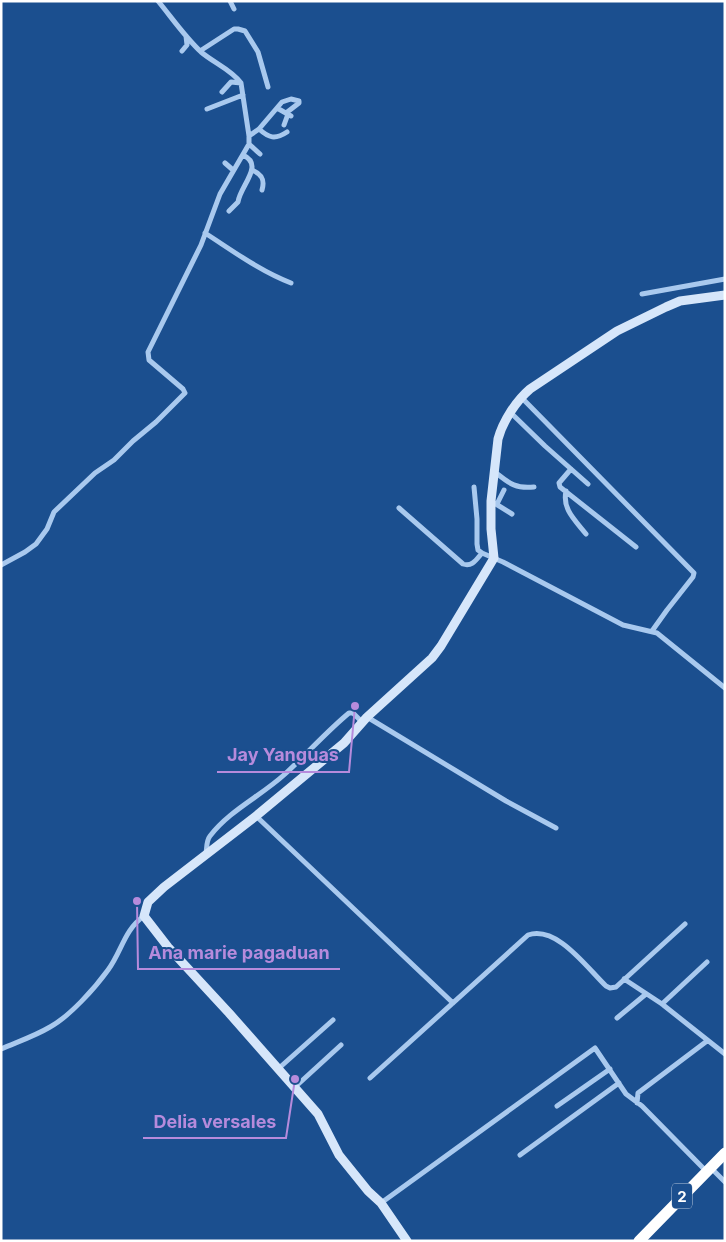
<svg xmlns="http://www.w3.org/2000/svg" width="726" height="1242" viewBox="0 0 726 1242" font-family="Inter,sans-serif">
  <rect width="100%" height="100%" fill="#1b4f8f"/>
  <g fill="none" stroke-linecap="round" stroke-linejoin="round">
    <!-- street -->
    <path stroke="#a9c9ee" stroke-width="5" d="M230,1L234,9
      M182,51L187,45L186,36
      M200,51L234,29H238L245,31L258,52L268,87
      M222,92L231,82L241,83
      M277,108L291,116
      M207,109L243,95
      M284,125L288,114
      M259,129C269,138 275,140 287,132
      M249,136L259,129L282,102L291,99L299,101V103L286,113
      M249,144L260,154
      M225,163L233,170
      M252,170C262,174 265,180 262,190
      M229,211L238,202C240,186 265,165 243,155
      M205,233C233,251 260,271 291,283
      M642,294L725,279
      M521,397L694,573L693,577L667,610L652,631
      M511,413L545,446L588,484
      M571,469L559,483L560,487L636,547
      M495,472C509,483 515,489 534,487
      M474,487L477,519V544L478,550L482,553L503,562L623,625L657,633L725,688
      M566,491C562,509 575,520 586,534
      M491,501L512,514
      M497,504L504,490
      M399,508L463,564C472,567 476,560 482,553
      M1,565L25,552L36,544L47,529L54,512L95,473L114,460L133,441L156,422L185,393L183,389L149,360L148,352L201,245L220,194L249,144V136L241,83C232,70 214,63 201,52C185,37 172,18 158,1
      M367,717L506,801L556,828
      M256,816L453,1003
      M206,854C207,848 206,841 210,836C230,810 261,796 285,774C307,754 326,732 349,713H353L362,722
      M624,979L662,1004L725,1054
      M662,1004L707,962
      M617,1018L646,994
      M1,1049C17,1042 35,1036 50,1027C70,1016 95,988 108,970C122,951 124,930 144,916
      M278,1069L333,1020
      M370,1078L528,935C557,925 587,968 606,986L610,988L616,987L685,924
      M294,1088L341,1045
      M637,1103L638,1093L707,1041
      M557,1106L610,1069
      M520,1155L619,1083
      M711,1168L725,1182
      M381,1203L595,1048L626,1094L642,1106L706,1171"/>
    <!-- secondary -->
    <path stroke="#d6e6fa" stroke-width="9" d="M407,1241L381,1203L368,1191L339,1155L318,1114L229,1013L168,947L144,916L148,902L164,887L256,816L344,743L367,717L432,658L441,646L494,558L491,529V501L498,439C503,421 516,401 530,389L617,331L666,307L680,301L725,295"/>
    <!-- highway -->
    <path stroke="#fff" stroke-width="11" d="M639,1241L725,1153"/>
  </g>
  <g text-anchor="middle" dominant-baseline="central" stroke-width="4" stroke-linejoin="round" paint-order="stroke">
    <!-- shield labels -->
    <rect fill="#1b4f8f" stroke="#bbcadd" stroke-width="1" x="672" y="1183.5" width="20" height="25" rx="4"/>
    <g font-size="15" font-weight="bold" fill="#fff">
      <text x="682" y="1196">2</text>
    </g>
  </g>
  <!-- callouts -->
  <path fill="none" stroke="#b68bdc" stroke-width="2" d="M355 706L349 772H217M137 901L138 969H340M295 1079L286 1138H143"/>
  <g fill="#b68bdc" stroke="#1b4f8f" stroke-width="2">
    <circle cx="355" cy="706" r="5"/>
    <circle cx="137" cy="901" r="5"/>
    <circle cx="295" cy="1079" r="5"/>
  </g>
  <g font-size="18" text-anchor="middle" font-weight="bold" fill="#b68bdc" stroke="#1b4f8f" stroke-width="4" stroke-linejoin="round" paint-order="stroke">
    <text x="283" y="761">Jay Yanguas</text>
    <text x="239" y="959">Ana marie pagaduan</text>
    <text x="215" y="1128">Delia versales</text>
  </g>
  <!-- border -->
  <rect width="726" height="1242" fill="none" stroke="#ffffff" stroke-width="5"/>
</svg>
